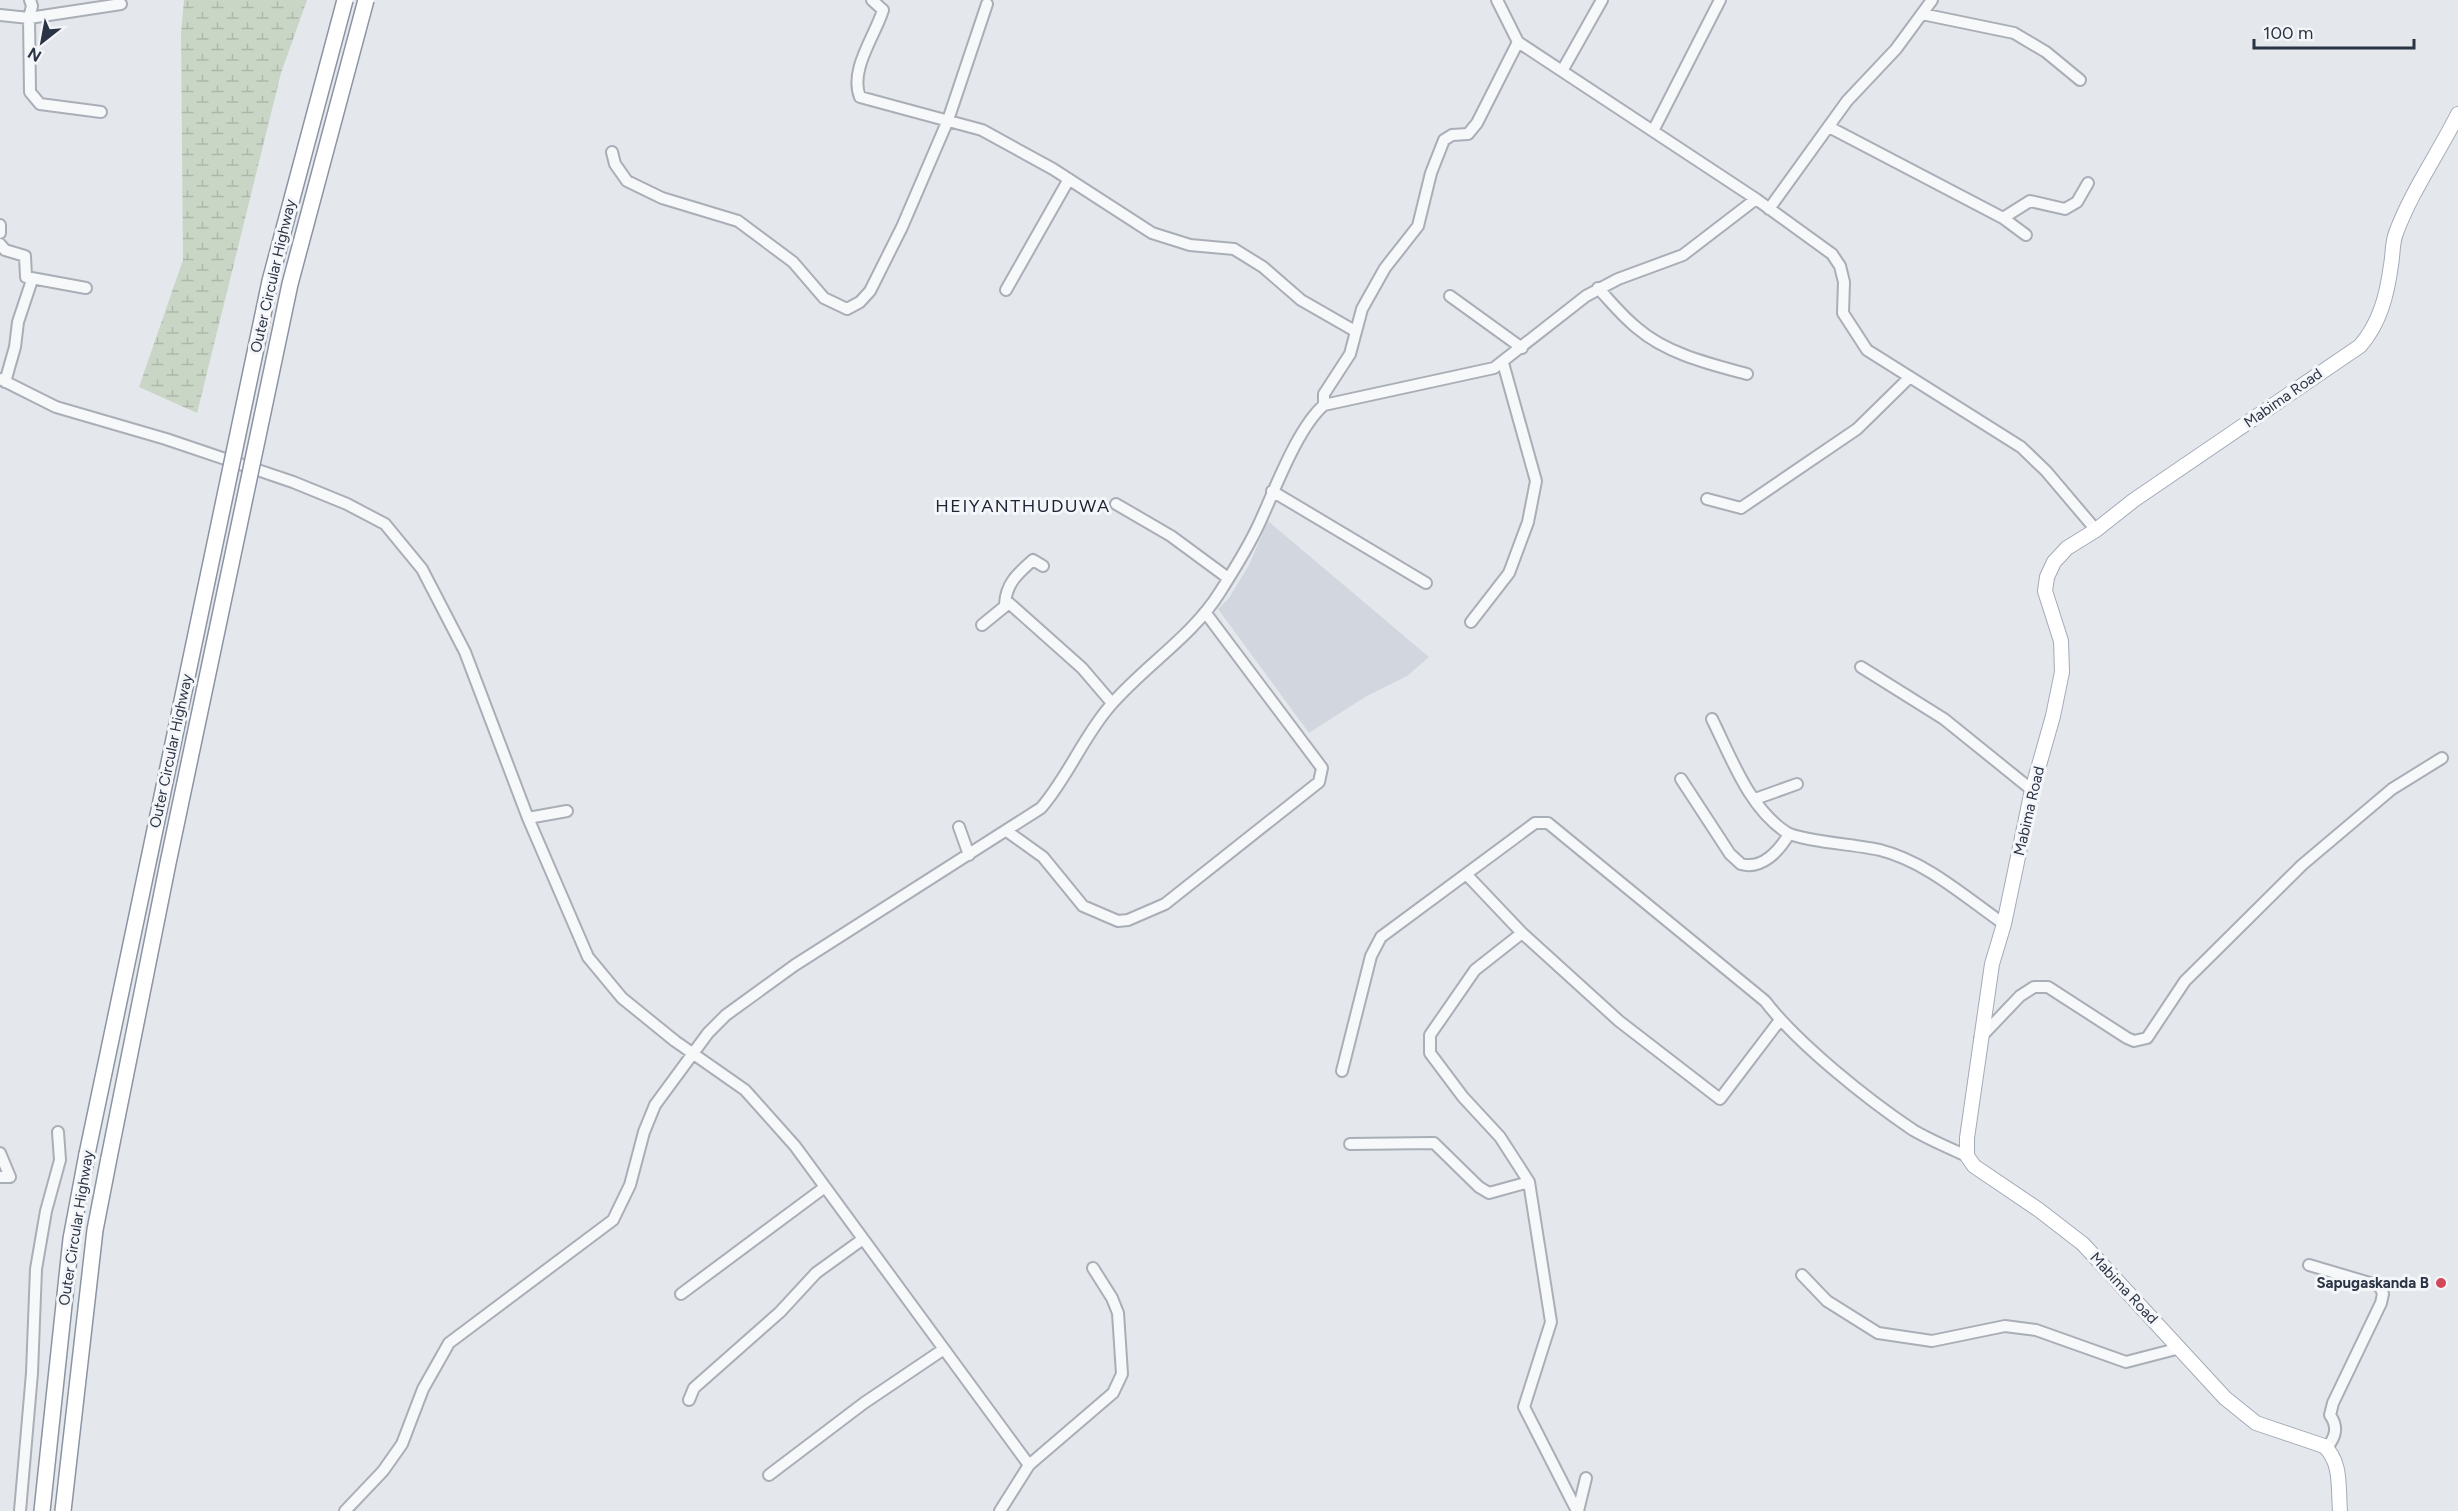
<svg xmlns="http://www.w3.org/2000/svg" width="2458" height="1511" viewBox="0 0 2458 1511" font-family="Figtree,sans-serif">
  <defs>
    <pattern id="wetland-marsh" width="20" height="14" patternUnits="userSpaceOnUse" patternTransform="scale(1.5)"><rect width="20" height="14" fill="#c9d6c5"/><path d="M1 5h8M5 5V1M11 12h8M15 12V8" fill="none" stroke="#adb8ab"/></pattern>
  </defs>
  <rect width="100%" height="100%" fill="#e4e7ec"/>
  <!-- built -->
  <path fill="#d2d6de" d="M1268,521L1429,657L1407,676L1365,697L1309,733L1218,609L1229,598L1249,565Z"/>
  <!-- wetland -->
  <path fill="url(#wetland-marsh)" d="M184,0H307L281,73L197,413L139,387L183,260L181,33Z"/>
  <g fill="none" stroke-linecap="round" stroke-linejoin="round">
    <!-- minor casing -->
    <g stroke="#a9aeb7" stroke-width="14">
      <path id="minor" d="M872,0L883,10C875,36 849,70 860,97L982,130L1053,169L1152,233L1190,245L1234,249L1263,267L1301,300L1355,331
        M1497,0L1518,42L1756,199
        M1922,14L2014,33L2046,52L2080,80
        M0,15L29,18L32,6L30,0
        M1562,71L1602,0
        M101,112L40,104L30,92L29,18L121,4
        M1829,127L2003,218
        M1653,131L1720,0
        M612,152L615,164L627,181L662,198L738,221L793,262L824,298L847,309L860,302L870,291L902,227L948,120L987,4
        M1769,209L1847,101L1896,49L1932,0
        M0,225V233
        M2026,235L2003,218L2030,201L2065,209L2077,202L2088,183
        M0,244L5,250L25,256L26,277L86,288
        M1598,288C1611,302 1622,316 1637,328C1667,354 1710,364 1747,374
        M1006,290L1069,179
        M1450,296L1522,348
        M0,379L56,407L166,439L293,482L347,504L385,524L422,569L465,652L528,818L588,957L622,998L675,1041L745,1090L795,1146L1029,1465
        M5,382L15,347L18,322L32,280
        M1324,405V394L1350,354L1362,309L1385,268L1418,226L1431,173L1444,140L1452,135L1468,134L1477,123L1518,42
        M1272,491L1426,583
        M1707,499L1741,508L1857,429L1909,378
        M1116,504L1171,536L1228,578
        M1005,604C1006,584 1017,574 1033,560L1043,566
        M1471,622L1509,573L1528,522L1536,481L1503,363
        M982,625L1009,603L1082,668L1112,703
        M1861,667L1944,719L2032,790
        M1712,719C1731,757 1749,808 1786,832C1799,841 1860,845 1880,850C1927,862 1965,897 2004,924
        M1681,779L1730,854L1741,864C1762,870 1779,851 1789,834
        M1755,799L1797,784
        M528,818L567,811
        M959,827L969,855
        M1008,832L1043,857L1083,906L1118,921L1128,920L1165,904L1319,782L1322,768L1205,612
        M1466,874L1522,933L1619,1021L1720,1099L1780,1020
        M1522,933L1475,970L1430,1035V1053L1463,1097L1500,1137L1529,1182L1551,1322L1524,1407L1577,1511
        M1980,1038L2020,996L2034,987H2048L2127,1038L2134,1041L2147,1038L2185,981L2302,865L2392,789L2442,758
        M1342,1071L1371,956L1381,937L1535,823H1548L1765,1001C1798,1044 1867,1099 1913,1130C1930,1140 1949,1148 1967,1156
        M1350,1144L1434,1143L1479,1187L1489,1193L1529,1182
        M0,1153L10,1177H0
        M2309,1265L2380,1286L2383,1294L2381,1303L2333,1403L2330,1415C2339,1428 2335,1437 2327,1448
        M1802,1275L1827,1301L1878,1333L1932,1341L2005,1326L2036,1330L2126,1362L2180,1348
        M681,1294L825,1187
        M689,1400L694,1388L780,1312L816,1273L863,1239
        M769,1475L864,1403L944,1349
        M20,1511L32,1373L36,1269L46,1211L60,1160L58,1132
        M345,1511L383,1471L402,1444L423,1389L449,1343L613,1220L630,1185L644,1132L655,1105L708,1033L726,1015L795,965L1041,808C1068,777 1083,737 1110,706C1144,666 1192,637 1220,592C1234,570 1248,548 1259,524C1274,492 1297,428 1324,405L1494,368L1586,296L1618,279L1683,255L1756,199L1832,254L1840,266L1844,282L1843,313L1867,350L2021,447L2046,471L2096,530
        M1000,1511L1029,1465L1113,1393L1122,1374L1118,1313L1112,1298L1093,1268
        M1578,1511L1586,1478"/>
    </g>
    <!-- major casing -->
    <g stroke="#a3abb8" stroke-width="16">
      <path id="major" d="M2340,1511C2338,1488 2342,1462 2324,1446L2256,1423L2225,1398L2083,1244L2039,1210L1974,1166L1967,1156V1138L1992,964L2004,924L2032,790L2053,716L2062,672L2061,641L2045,591L2047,577L2054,562L2067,548L2096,530L2134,500L2360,346C2380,323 2387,295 2391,265C2393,255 2392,243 2396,233C2411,192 2438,154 2458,114"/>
    </g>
    <!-- highway casing -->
    <g stroke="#8b94a3" stroke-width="18">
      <path id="highway" d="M42,1511L71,1239L87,1154
        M63,1511L95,1230L109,1158"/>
    </g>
    <!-- minor -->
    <use href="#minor" stroke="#f7f8fa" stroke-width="10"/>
    <!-- major -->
    <use href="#major" stroke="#fff" stroke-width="14"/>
    <!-- highway -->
    <use href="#highway" stroke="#fff" stroke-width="15"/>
    <!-- highway-bridge casing -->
    <g stroke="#8b94a3" stroke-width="18" stroke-linecap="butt">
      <path id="highway-bridge" d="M87,1154L270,281L345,0
        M109,1158L168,863L290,284L366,0"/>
    </g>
    <!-- highway-bridge -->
    <use href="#highway-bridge" stroke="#fff" stroke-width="15"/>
  </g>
  <!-- markers -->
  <circle fill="#d1495b" stroke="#f4f6f9" stroke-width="2" cx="2441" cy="1283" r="6"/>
  <g text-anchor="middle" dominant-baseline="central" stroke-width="6" stroke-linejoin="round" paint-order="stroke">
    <!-- street labels -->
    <g font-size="15" fill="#2b3445" stroke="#f4f6f9">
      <text transform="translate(273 276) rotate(-77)">Outer Circular Highway</text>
      <text transform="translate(2283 398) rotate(-35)">Mabima Road</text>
      <text transform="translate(171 751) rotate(-78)">Outer Circular Highway</text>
      <text transform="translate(2029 811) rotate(-77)">Mabima Road</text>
      <text transform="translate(76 1228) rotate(-81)">Outer Circular Highway</text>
      <text transform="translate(2124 1288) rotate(47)">Mabima Road</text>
    </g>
    <!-- poi labels -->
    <g font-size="15" font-weight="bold" fill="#2b3445" stroke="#f4f6f9" text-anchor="end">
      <text x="2429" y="1283">Sapugaskanda B</text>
    </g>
    <!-- quarter labels -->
    <g font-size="18" letter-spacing="1.5" fill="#1d2536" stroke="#f4f6f9">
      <text x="1023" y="506">HEIYANTHUDUWA</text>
    </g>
  </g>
  <!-- north arrow -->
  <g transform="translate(42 42) rotate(211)" stroke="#f4f6f9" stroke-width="4.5" paint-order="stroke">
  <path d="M0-4.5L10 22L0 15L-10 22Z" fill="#2b3445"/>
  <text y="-9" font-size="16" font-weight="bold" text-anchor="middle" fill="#2b3445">N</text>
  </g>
  <!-- scale -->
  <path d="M2254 39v9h160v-9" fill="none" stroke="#2b3445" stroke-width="3"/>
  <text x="2263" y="39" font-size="18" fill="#2b3445" stroke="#f4f6f9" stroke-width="4.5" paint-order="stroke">100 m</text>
</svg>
